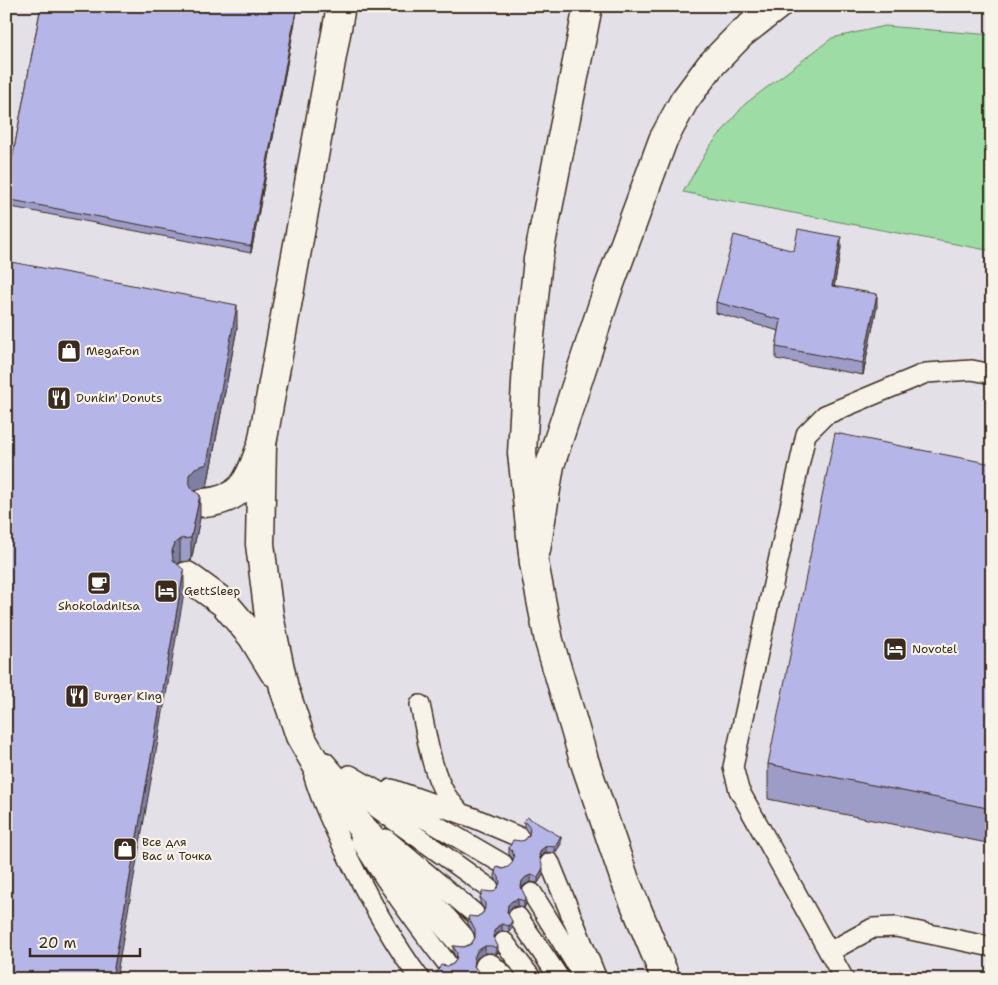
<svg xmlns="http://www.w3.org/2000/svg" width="998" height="985" viewBox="0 0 998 985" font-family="'Shantell Sans',sans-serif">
  <rect width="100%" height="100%" fill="#e3e0e8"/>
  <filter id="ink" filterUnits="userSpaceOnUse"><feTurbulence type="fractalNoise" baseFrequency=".02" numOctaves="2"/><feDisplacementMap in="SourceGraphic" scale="10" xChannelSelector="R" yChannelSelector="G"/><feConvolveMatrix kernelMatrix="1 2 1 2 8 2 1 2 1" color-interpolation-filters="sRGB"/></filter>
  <g filter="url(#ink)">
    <!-- green -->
    <path fill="#9ddca4" stroke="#6c8361" d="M885,26L992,35V251L683,192L710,146L745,104L832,38Z"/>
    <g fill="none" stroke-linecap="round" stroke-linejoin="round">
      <!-- lane casing -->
      <g stroke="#3b2a1e" stroke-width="22">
        <path id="lane" d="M420,705C427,735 430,768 446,795C450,801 456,807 460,813
          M325,762L345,785L489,888
          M350,775L503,864
          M314,777C323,806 336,832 349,859C370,901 392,941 420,979
          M391,789L474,818L519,837
          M360,839C386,882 415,922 446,962
          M386,839L474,913
          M550,863L597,979
          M532,893L585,979
          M518,917L560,979
          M504,942L532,979
          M829,952L873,928L896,927L992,947
          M844,979L739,790L733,767L806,434L825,415L926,373L972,370L992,374"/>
      </g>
      <!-- street casing -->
      <g stroke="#3b2a1e" stroke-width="31">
        <path id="street" d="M204,503C245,499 249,479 262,444"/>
      </g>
      <!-- secondary casing -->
      <g stroke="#3b2a1e" stroke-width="31">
        <path id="secondary" d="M341,6L262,444L260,544L269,616L284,688L300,736L335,797L460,939
          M536,550L550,465L607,292L663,140L684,101L710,66L741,34L777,6
          M187,576L224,603L252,636L274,672
          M489,968L501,979"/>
      </g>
      <!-- primary casing -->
      <g stroke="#3b2a1e" stroke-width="31">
        <path id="primary" d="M588,6L538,259L527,365L522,453L534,563L549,641L584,760L625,880L666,979"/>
      </g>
      <!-- lane -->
      <use href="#lane" stroke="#f7f3e8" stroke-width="19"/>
      <!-- street -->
      <use href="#street" stroke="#f7f3e8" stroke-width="28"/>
      <!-- secondary -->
      <use href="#secondary" stroke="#f7f3e8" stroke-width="28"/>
      <!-- primary -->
      <use href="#primary" stroke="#f7f3e8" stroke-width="28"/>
    </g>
    <!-- wall -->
    <path fill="#9c9cc7" stroke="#3b2a1e" d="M41,6H298L251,253L6,206V192Z
      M841,248L834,287L877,306L863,375L776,359V347L779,331L716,313V302L794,251Z
      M237,328L207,487L194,491L200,518L191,561L180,562L178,564L184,593L6,979Z
      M992,464V844L768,799V764Z
      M524,821L561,844L555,853L546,852L541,856L540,859L543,875L538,883L531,882L526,884L522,887V889L526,904L524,908L518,906L512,907L508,912V913L512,928L509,932L502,931L498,933L494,937L498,952L496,955L492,953H485L477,958L474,966L481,979L448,966L453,964L456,960V959L453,952V946L464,947L471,944L475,938V935L468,924V918L477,917L483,913L484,909L480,903V897L493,892L498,887L499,884L495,878V872L508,867L512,863L513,860L512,858L509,854V848L525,840L529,835V834L524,827Z"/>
    <!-- shaded-wall -->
    <path fill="#7f7fa2" stroke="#3b2a1e" d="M297,6H298L251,253V246Z
      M841,237V248L832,298V286Z
      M877,294V306L863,375V363Z
      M237,305V328L207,487L195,491L189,498V475Z
      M200,495V518L191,561V538Z
      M180,539V562L175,566L172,574V551L175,543Z
      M184,570V593L116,979H112Z
      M561,837V844L555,853V847Z
      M546,846V852L541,856L539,862V855L541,850Z
      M543,868V875L538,883V877Z
      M531,875V882L526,884L522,887L521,894V887L522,881L526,877Z
      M526,898V904L524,908V901Z
      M518,899V906L512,907L508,912L507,918V912L508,905L512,901Z
      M512,921V928L509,932V926Z
      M502,924V931L498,933L494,937L493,944L494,931L498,926Z
      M485,946V953L477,958L474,965V958L477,951Z
      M498,946V952L496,955V948Z"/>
    <!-- building -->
    <path fill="#b5b5e7" stroke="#3b2a1e" d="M41,6H297L251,246L6,199V192Z
      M798,229L841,237L832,286L877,294L863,363L776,347L781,320L716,302L734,235L794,251Z
      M6,261L237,305L207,464L195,468L189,475V482L192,489L200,495L191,538L180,539L175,543L172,551L173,560L184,570L112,979H6Z
      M835,433L992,464V809L768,764Z
      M527,817L561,837L555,847L546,846L541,850L539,855L543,868L538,877L531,875L526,877L522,881L521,887L526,898L524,901L518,899L512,901L508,905L507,912L512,921L509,926L502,924L498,926L494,931L493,937L498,946L496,948L492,946H485L477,951L474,958V966L481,975L479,979H433L441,965L448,966L453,964L456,960L457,953L453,946L464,947L471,944L475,938V929L468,918L469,916L477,917L483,913L485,908V903L480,897L483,891L493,892L498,887L500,883L499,877L495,872L497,867L503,869L508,867L512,863L514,857L512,851L509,848L513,840L521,841L525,840L529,835L530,828L524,821Z"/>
  </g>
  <!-- icons -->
  <defs>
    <g id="shop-square" transform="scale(1.25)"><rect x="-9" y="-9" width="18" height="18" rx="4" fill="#3b2a1e" stroke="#f7f3e8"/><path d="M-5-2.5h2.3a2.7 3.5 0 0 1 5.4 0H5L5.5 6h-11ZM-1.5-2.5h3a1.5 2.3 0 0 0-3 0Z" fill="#fff"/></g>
    <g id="restaurant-square" transform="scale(1.25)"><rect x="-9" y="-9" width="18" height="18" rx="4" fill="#3b2a1e" stroke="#f7f3e8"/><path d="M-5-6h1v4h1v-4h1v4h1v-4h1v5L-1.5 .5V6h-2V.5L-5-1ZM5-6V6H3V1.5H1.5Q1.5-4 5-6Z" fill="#fff"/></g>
    <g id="cafe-square" transform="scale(1.25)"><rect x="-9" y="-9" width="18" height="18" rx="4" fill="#3b2a1e" stroke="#f7f3e8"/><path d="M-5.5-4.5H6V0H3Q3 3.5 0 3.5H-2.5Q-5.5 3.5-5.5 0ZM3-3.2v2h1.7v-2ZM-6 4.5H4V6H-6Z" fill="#fff"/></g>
    <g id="hotel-square" transform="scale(1.25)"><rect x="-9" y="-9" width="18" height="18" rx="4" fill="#3b2a1e" stroke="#f7f3e8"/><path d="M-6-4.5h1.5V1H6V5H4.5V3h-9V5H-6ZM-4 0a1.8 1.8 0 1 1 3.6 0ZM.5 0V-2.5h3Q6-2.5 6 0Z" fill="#fff"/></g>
  </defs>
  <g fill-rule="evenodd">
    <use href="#shop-square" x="69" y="351"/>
    <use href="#restaurant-square" x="59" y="398"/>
    <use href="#cafe-square" x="99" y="583"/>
    <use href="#hotel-square" x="166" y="591"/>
    <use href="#hotel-square" x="895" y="649"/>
    <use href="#restaurant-square" x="77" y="696"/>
    <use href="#shop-square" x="125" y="849"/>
  </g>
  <g text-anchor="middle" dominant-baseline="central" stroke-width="4.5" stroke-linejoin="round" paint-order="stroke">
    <!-- poi labels -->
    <g font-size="12" fill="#3b2a1e" stroke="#f7f3e8" text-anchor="start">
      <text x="86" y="351">MegaFon</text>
      <text x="76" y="398">Dunkin' Donuts</text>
      <text x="184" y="591">GettSleep</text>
      <text x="99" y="606" text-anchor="middle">Shokoladnitsa</text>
      <text x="912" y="649">Novotel</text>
      <text x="94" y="696">Burger King</text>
      <text x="142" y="842">Все для<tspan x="142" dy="14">Вас и Точка</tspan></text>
    </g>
  </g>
  <!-- margin -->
  <rect width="998" height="985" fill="none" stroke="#f7f3e8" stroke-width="25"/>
  <rect x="12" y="12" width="973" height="960" fill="none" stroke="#3b2a1e" stroke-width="2" filter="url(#ink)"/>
  <!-- scale -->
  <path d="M30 948v8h110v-8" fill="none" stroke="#3b2a1e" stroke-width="2.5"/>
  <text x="38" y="948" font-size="15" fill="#3b2a1e" stroke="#f7f3e8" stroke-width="4" paint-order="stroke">20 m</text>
</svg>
